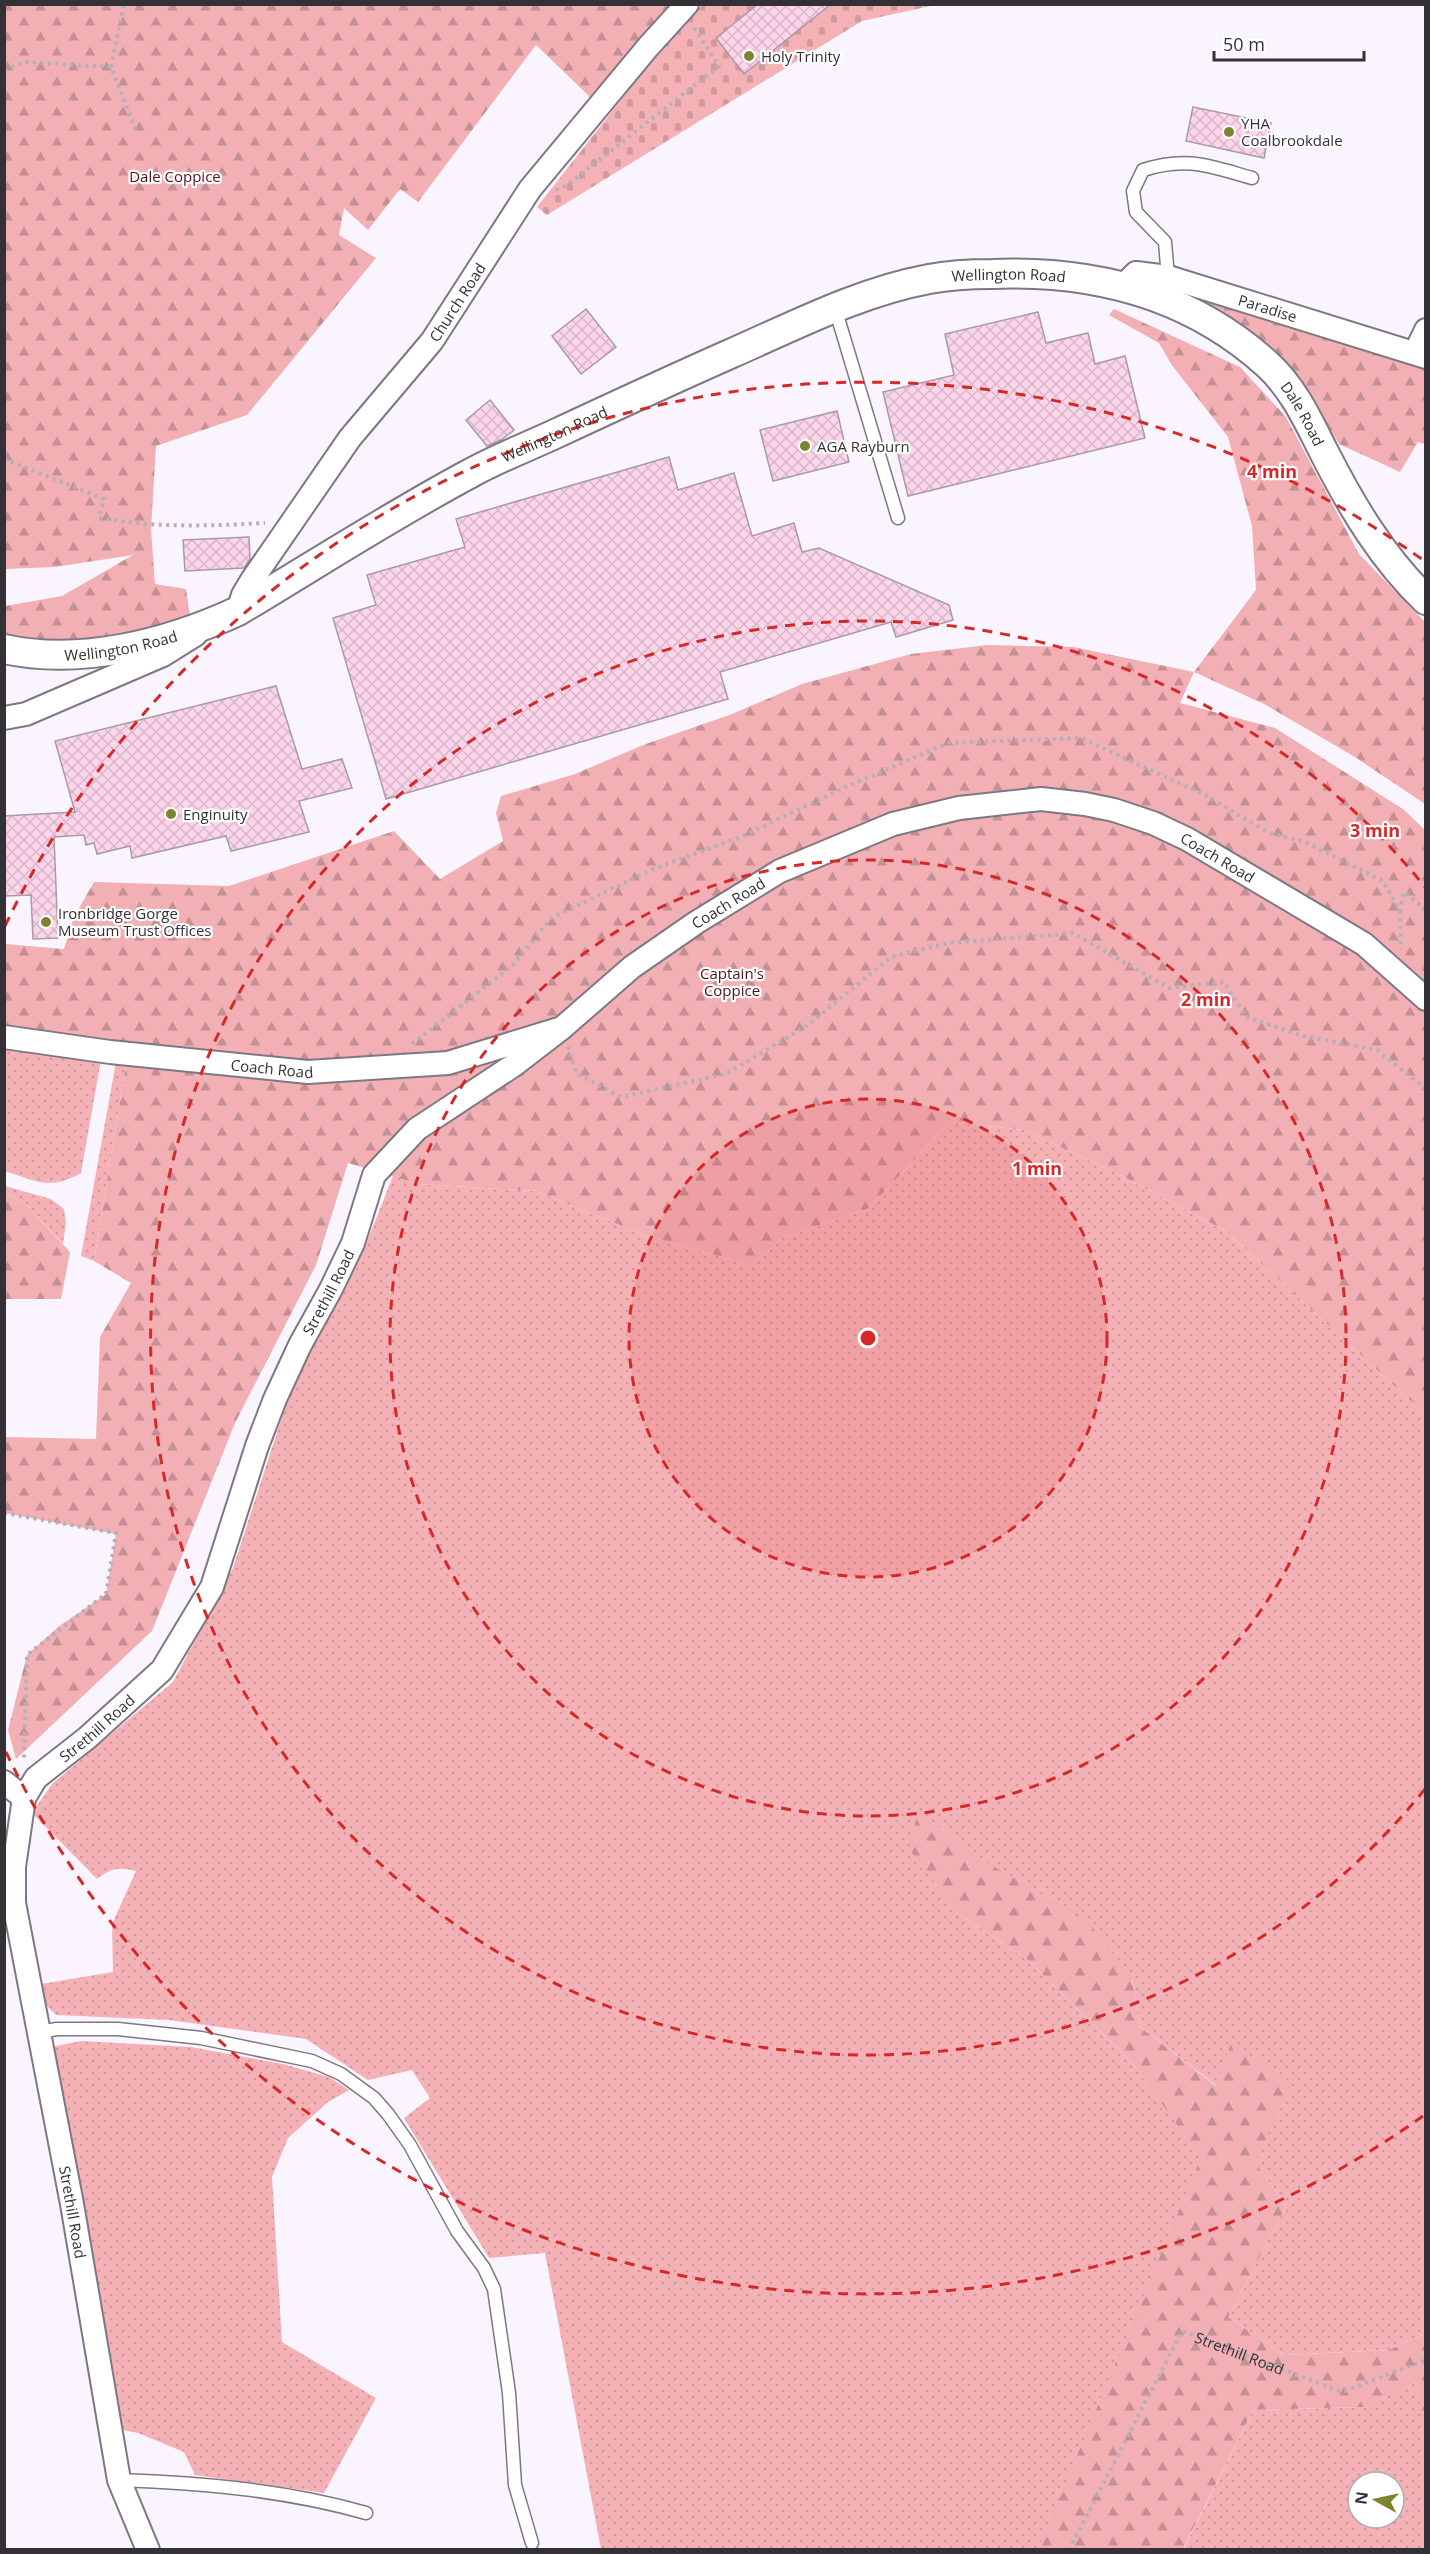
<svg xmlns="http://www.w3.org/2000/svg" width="1430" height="2554" viewBox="0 0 1430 2554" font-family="'Open Sans',sans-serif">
  <defs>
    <pattern id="grass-dots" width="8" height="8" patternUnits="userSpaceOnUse" patternTransform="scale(1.5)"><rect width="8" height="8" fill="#f5b2b6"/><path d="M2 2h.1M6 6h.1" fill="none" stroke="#d2999d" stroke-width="1.8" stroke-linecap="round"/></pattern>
    <pattern id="forest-firs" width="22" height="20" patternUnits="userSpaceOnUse" patternTransform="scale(1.5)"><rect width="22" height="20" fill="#f2b0b4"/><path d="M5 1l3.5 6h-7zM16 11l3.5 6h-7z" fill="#c59093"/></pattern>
    <pattern id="cemetery-stones" width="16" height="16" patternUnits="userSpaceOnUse" patternTransform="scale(1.5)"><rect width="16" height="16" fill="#f5b2b6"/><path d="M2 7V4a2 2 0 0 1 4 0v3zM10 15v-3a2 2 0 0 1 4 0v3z" fill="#d2999d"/></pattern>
    <pattern id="building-cross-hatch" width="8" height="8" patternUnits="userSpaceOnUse" patternTransform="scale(1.5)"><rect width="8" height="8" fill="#fcd5eb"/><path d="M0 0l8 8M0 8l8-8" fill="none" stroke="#d8b7ca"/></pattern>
  </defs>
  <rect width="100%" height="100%" fill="#faf4ff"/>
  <!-- grass -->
  <path fill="url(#grass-dots)" fill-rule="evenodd" d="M5,1047L101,1060L81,1173C49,1191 37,1181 5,1171Z
    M116,1062L126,1064L94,1261L81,1256Z
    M949,1122L1025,1130L1114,1172L1226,1231L1425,1414V2334L1389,2350L1284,2355L1228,2317L1286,2206L1255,2162L1232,2043L1217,2086L1139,2026L1132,1978L984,1861L918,1812L958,1913L1028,1960L1130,2060L1202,2158L1039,2549H601L545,2253L489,2258L404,2118L430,2098L412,2070L368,2080L306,2039L169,2020L56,2015L43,2002L35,1985L113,1972L112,1924L136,1871C118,1867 112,1868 97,1879L32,1813L52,1784L173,1682L233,1568L293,1383L364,1249L393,1176L419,1184L536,1191L647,1236L751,1265L783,1238L869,1208Z
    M5,1186L51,1199L64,1209L66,1222L63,1244L26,1205L5,1192Z
    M81,2041L191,2047L283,2064L329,2077L349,2090L328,2102L288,2138L272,2177L282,2342L376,2398L324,2493L195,2475L184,2452L138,2433L123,2430L51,2047Z
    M1417,2382L1426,2437L1425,2549L1183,2550L1253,2410L1363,2407ZM1358,2482H1394V2518H1358Z"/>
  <!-- forest -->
  <path fill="url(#forest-firs)" d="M5,5H670L591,98L536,45L418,202L400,189L368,230L344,208L339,235L376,258L247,415L156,446L151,530L155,584L186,589L190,616L117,640L44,642L5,633V606L62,596L133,555L55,567L5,569Z
    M1186,296L1312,330L1425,370V444L1418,442L1400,472L1339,444L1317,407L1272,350L1239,326Z
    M1114,309L1240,367L1286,417L1359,554L1425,622V804L1355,757L1264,704L1194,672L1180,703L1275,728L1403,809L1425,830V1414L1226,1231L1114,1172L1025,1130L949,1122L869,1208L783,1238L751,1265L647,1236L536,1191L419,1184L348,1163L316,1265L235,1423L152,1631L16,1759L8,1730L27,1655L58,1627L106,1594L116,1534L5,1513V1437L96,1439L100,1337L131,1283L94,1261L126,1064L5,1047V944L64,949L74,917L94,882L229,886L394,831L440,879L503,841L496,813L501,796L575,774L643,745L732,714L802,684L911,654L988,645L1073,647L1194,672L1256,590L1252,526L1228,437L1171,364L1159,343L1109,315Z
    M5,1192L26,1205L70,1252L61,1299H5Z
    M918,1811L984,1861L1086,1919L1132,1978L1139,2026L1216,2086L1231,2043L1292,2083L1255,2162L1286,2206L1228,2317L1284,2355L1389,2350L1425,2334V2437L1417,2382L1364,2407L1253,2410L1183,2549H1038L1201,2158L1130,2060L1028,1960L958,1913L909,1849Z"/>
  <!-- cemetery -->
  <path fill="url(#cemetery-stones)" d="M702,5H935L862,21L547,215L537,207L639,77Z"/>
  <!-- building -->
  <path fill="url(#building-cross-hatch)" stroke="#aa9ba3" stroke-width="1.5" d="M758,4H831L744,74L716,38Z
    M1193,107L1271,123L1264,158L1186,141Z
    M586,309L616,347L581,374L552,336Z
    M1038,312L1046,343L1088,333L1095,364L1125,356L1145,438L908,496L883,392L954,375L945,334Z
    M490,400L514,430L501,440L487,446L466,420Z
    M837,411L849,462L773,481L760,430Z
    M669,457L678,490L734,473L752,536L794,523L802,552L819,548L949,605L953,620L896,637L891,622L720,672L728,699L386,799L333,618L376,605L367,575L465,547L456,519Z
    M249,537L250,559L244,568L185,571L183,540Z
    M276,686L302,769L342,759L352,788L299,801L309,832L231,851L226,836L132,858L130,846L97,854L94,843L86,845L84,835L54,837L58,938L33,939L31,895L4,896V816L75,812L55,741Z"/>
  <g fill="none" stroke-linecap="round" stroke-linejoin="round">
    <!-- service casing -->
    <g stroke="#7e7784" stroke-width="15">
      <path id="service" d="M1168,277L1165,242L1136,212L1133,191L1143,170C1187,156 1209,166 1252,178
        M835,308L898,518
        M39,2032L57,2029H118L201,2038L312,2061L341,2074L374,2098L388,2114L410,2145L457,2231L484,2268L494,2289L509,2393L515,2485L532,2543
        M119,2480C203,2483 285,2490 366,2513"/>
    </g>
    <!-- minor casing -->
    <g stroke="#7e7784" stroke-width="26">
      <g id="minor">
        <path id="s2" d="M1126,287L1130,279L1136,273L1168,277L1426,357"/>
        <path d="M1415,353L1426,330"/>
        <path id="s3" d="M238,611L243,595L252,580L350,438L432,341L530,189L648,47L687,4"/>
        <path d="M4,718L26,714L163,655L195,635"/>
        <path id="s4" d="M4,1037L110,1052L308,1072L448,1063L562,1028L632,967L697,922L780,871L893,824L959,808L1041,799L1085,804L1114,810L1153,823L1187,839L1364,944L1426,999"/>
        <path d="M4,1782L24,1798"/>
        <path id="s5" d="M148,2550L119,2480L72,2204L14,1903V1867L24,1798L36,1778L87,1738L162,1670L212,1587L257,1446L275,1399L300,1345L331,1289L353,1243L374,1175L417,1129L514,1065L562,1028"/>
      </g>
    </g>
    <!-- tertiary casing -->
    <g stroke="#7e7784" stroke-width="32">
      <g id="tertiary">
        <path id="s6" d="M4,649C81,666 169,643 238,611C315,565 392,515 471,473C498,458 527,447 555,434C613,407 671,380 730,354C794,326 859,292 929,279C950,275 971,274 992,274C1095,270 1191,295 1268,365C1295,390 1309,423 1325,454C1352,507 1383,559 1426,600"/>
      </g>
    </g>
    <!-- path -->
    <g stroke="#b4afb8" stroke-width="4" stroke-dasharray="3 4.5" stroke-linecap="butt">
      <path d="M111,67L124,4"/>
      <path d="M4,69L27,62L111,67L137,133"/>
      <path d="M556,190L566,186L719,66L693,26"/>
      <path d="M4,459L104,499L99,518C154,528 210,526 265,523"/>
      <path d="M1400,911L1401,949"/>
      <path d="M412,1044L512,966L551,918L653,869L741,837L839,790L948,743L1081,738L1205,795L1269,833L1305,842L1383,881L1400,911L1404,892L1426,910"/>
      <path d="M568,1047L576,1073L621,1097L726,1074L808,1025L891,957L948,943L1073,933L1169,988L1224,982L1246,1017L1300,1035L1377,1050L1426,1089"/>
      <path d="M4,1513L116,1533L106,1594L27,1655L24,1760"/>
      <path id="s1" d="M1069,2550L1182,2331L1342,2392L1426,2360"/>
    </g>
    <!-- service -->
    <use href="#service" stroke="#fff" stroke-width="12"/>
    <!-- minor -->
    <use href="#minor" stroke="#fff" stroke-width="22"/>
    <!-- tertiary -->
    <use href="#tertiary" stroke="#fff" stroke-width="28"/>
  </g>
  <!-- distance rings -->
  <circle cx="868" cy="1338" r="239" fill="#d62828" fill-opacity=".12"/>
  <g fill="none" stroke="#d62828" stroke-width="3" stroke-dasharray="10 8">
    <circle cx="868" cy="1338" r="239"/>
    <circle cx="868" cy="1338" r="478"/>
    <path d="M1425 1789A717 717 0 1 1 1425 887"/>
    <path d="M1423 2116A956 956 0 0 1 5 1750M5 926A956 956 0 0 1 1423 560"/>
  </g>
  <!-- markers -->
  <g fill="#7d842f" stroke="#fff" stroke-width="2">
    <circle cx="749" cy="56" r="6"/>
    <circle cx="1229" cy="132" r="6"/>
    <circle cx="805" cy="446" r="6"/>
    <circle cx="171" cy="814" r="6"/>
    <circle cx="46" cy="922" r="6"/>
  </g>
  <g text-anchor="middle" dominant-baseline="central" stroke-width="4.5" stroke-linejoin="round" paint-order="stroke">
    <!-- poi labels -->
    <g font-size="15" fill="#333036" stroke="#fff" text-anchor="start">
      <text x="761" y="56">Holy Trinity</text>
      <text x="1241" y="123">YHA<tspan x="1241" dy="17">Coalbrookdale</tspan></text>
      <text x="817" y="446">AGA Rayburn</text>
      <text x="183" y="814">Enginuity</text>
      <text x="58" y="913">Ironbridge Gorge<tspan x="58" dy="17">Museum Trust Offices</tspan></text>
    </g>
    <!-- park labels -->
    <g font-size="15" fill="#53121d" stroke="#fff">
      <text x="175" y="176">Dale Coppice</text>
      <text x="732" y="973">Captain's<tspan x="732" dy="17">Coppice</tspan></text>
    </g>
    <!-- street labels -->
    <g font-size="15" fill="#333036" stroke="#fff">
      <text stroke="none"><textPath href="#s6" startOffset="1090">Wellington Road</textPath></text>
      <text stroke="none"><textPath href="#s3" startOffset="380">Church Road</textPath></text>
      <text stroke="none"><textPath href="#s2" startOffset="154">Paradise</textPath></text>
      <text stroke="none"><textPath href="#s6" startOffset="1432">Dale Road</textPath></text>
      <text stroke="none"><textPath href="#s6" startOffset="604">Wellington Road</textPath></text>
      <text stroke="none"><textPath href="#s6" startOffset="118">Wellington Road</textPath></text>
      <text stroke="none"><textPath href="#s4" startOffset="1296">Coach Road</textPath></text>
      <text stroke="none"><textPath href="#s4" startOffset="774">Coach Road</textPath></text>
      <text stroke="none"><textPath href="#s4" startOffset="270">Coach Road</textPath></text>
      <text stroke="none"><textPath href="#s5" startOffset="1372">Strethill Road</textPath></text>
      <text stroke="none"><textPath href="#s5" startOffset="870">Strethill Road</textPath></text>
      <text transform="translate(73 2212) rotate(80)">Strethill Road</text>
      <text stroke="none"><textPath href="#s1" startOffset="308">Strethill Road</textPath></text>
    </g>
  </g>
  <circle cx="868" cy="1338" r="9" fill="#d62828" stroke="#fff" stroke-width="3"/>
  <g font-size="18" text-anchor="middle" font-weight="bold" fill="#d62828" stroke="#fff" stroke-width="4.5" stroke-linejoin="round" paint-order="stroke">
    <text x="1272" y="478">4 min</text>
    <text x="1375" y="837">3 min</text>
    <text x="1206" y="1006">2 min</text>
    <text x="1037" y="1175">1 min</text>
  </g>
  <!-- border -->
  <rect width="1430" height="2554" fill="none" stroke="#333036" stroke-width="12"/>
  <!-- north arrow -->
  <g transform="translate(1376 2500) rotate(278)"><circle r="28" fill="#ffffff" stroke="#adacaf" stroke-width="1.5"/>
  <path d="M0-4.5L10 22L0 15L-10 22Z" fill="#7d842f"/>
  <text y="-9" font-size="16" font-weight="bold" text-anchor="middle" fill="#333036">N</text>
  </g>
  <!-- scale -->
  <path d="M1214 51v9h150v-9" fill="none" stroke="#333036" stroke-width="3"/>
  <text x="1223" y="51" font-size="18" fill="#333036" stroke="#ffffff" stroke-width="4.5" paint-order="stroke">50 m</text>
</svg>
